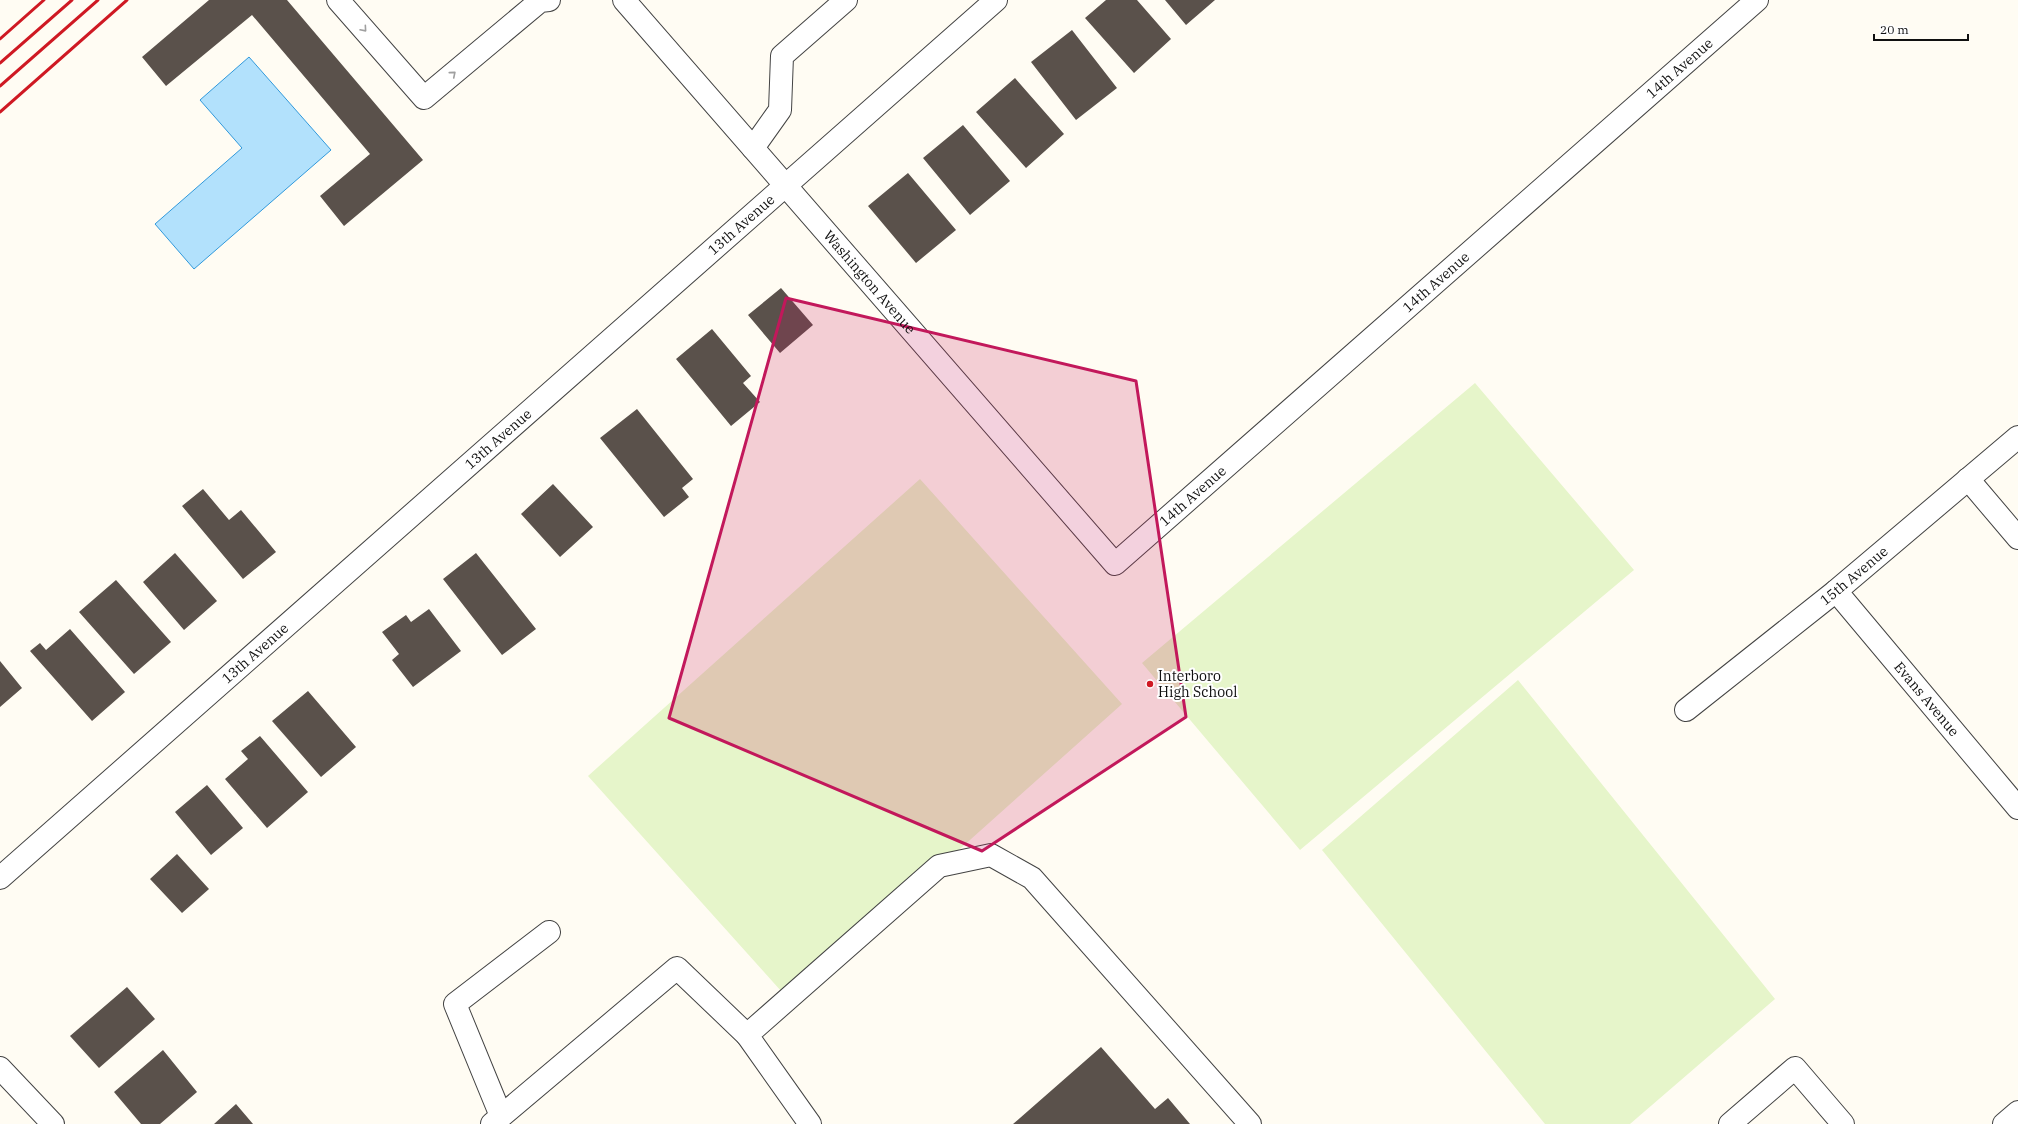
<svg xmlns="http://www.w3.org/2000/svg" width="2018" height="1124" viewBox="0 0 2018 1124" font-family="'IBM Plex Serif',serif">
  <rect width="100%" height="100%" fill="#fffcf3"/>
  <!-- pitch -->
  <path fill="#e6f5ca" d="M1475,383L1634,570L1300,850L1142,663Z
    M920,479L1122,704L790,1001L588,776Z
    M1518,680L1775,999L1630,1124H1545L1322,850Z"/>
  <!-- water -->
  <path fill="#b2e1fc" stroke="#3199db" d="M249,57L331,150L194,269L155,224L242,148L200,100Z"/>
  <!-- building -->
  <path fill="#5a514b" d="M209,0H287L423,160L344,226L320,196L370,154L252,15L166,86L142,57Z
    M1106,0H1137L1171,39L1134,73L1085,18Z
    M1165,0H1215L1186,25Z
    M1072,30L1117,88L1076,120L1031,62Z
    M1015,78L1064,134L1026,168L976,112Z
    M963,125L1010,181L970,215L923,158Z
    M908,173L956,230L916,263L868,206Z
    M781,288L813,325L780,353L748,315Z
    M712,329L751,376L743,383L760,402L731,426L676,359Z
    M637,409L693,479L682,488L689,497L664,517L600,438Z
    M553,484L593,527L560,557L521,514Z
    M203,489L229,520L241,510L276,552L243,579L182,506Z
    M175,553L217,601L184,630L143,582Z
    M476,553L536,629L502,655L443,579Z
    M116,580L171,642L134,674L79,612Z
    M429,609L461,651L413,687L392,660L399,654L382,632L406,615L411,622Z
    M70,629L125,692L92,721L30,651L40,643L46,650Z
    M0,661L22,688L0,707Z
    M308,691L356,747L321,777L272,721Z
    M260,736L308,792L267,828L225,779L248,759L241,751Z
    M207,785L243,828L211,855L175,812Z
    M177,854L209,889L182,913L150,879Z
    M127,987L155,1019L99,1068L70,1036Z
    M1101,1047L1155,1109L1168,1098L1190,1124H1013Z
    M163,1050L197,1092L160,1124H141L114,1092Z
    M236,1104L253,1124H214Z"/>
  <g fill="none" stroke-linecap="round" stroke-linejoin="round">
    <!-- minor casing -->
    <g stroke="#434343" stroke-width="24">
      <g id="minor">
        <path d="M338,0L424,98L540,1L549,0"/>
        <path id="s1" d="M624,0L1115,564L1757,0"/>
        <path d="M753,148L780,110L782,56L846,0"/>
        <path d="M1968,479L2018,538"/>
        <path id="s2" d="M1836,591L2018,808"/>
        <path id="s3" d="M1686,710L1836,591L2018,437"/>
        <path id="s4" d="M0,878L996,0"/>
        <path d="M0,1068L53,1124"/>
        <path d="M501,1116L455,1004L549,932"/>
        <path d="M492,1124L677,968L747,1035"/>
        <path d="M810,1124L747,1035L939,866L991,855L1032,878L1250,1124"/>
        <path d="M1730,1124L1795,1068L1843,1124"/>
        <path d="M2004,1124L2018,1112"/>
      </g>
    </g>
    <!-- minor -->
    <use href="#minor" stroke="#fff" stroke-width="22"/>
    <!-- rail -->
    <path stroke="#cf1923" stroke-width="3" d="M0,39L44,0
      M0,63L72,0
      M0,86L98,0
      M0,112L127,0"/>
  </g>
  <!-- one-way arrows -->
  <defs><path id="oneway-chevron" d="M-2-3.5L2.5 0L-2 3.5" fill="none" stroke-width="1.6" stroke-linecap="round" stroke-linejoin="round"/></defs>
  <g stroke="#9f9f9f">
    <use href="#oneway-chevron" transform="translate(364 29) rotate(49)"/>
    <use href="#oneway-chevron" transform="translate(453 74) rotate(-40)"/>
  </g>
  <!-- marked area -->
  <path fill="#c2185b" fill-opacity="0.2" stroke="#c2185b" stroke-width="3" stroke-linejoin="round" d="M786,298L1136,381L1186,717L982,851L669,718Z"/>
  <!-- markers -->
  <circle fill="#cf1923" stroke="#fff" stroke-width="1.5" cx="1150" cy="684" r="4"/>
  <g text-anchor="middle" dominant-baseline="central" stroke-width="4" stroke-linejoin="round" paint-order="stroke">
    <!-- street labels -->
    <g font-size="14" fill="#101010" stroke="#fff">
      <text stroke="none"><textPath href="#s1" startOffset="1499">14th Avenue</textPath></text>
      <text stroke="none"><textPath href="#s4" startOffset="988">13th Avenue</textPath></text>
      <text stroke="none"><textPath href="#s1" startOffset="374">Washington Avenue</textPath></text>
      <text stroke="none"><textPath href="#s1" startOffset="1175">14th Avenue</textPath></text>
      <text stroke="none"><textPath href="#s4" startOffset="664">13th Avenue</textPath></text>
      <text stroke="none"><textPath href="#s1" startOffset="851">14th Avenue</textPath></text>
      <text stroke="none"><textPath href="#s3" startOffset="215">15th Avenue</textPath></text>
      <text stroke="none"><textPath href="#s4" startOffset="340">13th Avenue</textPath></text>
      <text stroke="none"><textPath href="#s2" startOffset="141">Evans Avenue</textPath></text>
    </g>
    <!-- poi labels -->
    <g font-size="14" fill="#101010" stroke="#fff" text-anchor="start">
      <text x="1158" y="676">Interboro<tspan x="1158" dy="16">High School</tspan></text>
    </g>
  </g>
  <!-- scale -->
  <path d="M1874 34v6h94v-6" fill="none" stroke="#101010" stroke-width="2"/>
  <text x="1880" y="34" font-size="12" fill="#101010" stroke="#ffffff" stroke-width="3" paint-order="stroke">20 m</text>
</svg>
